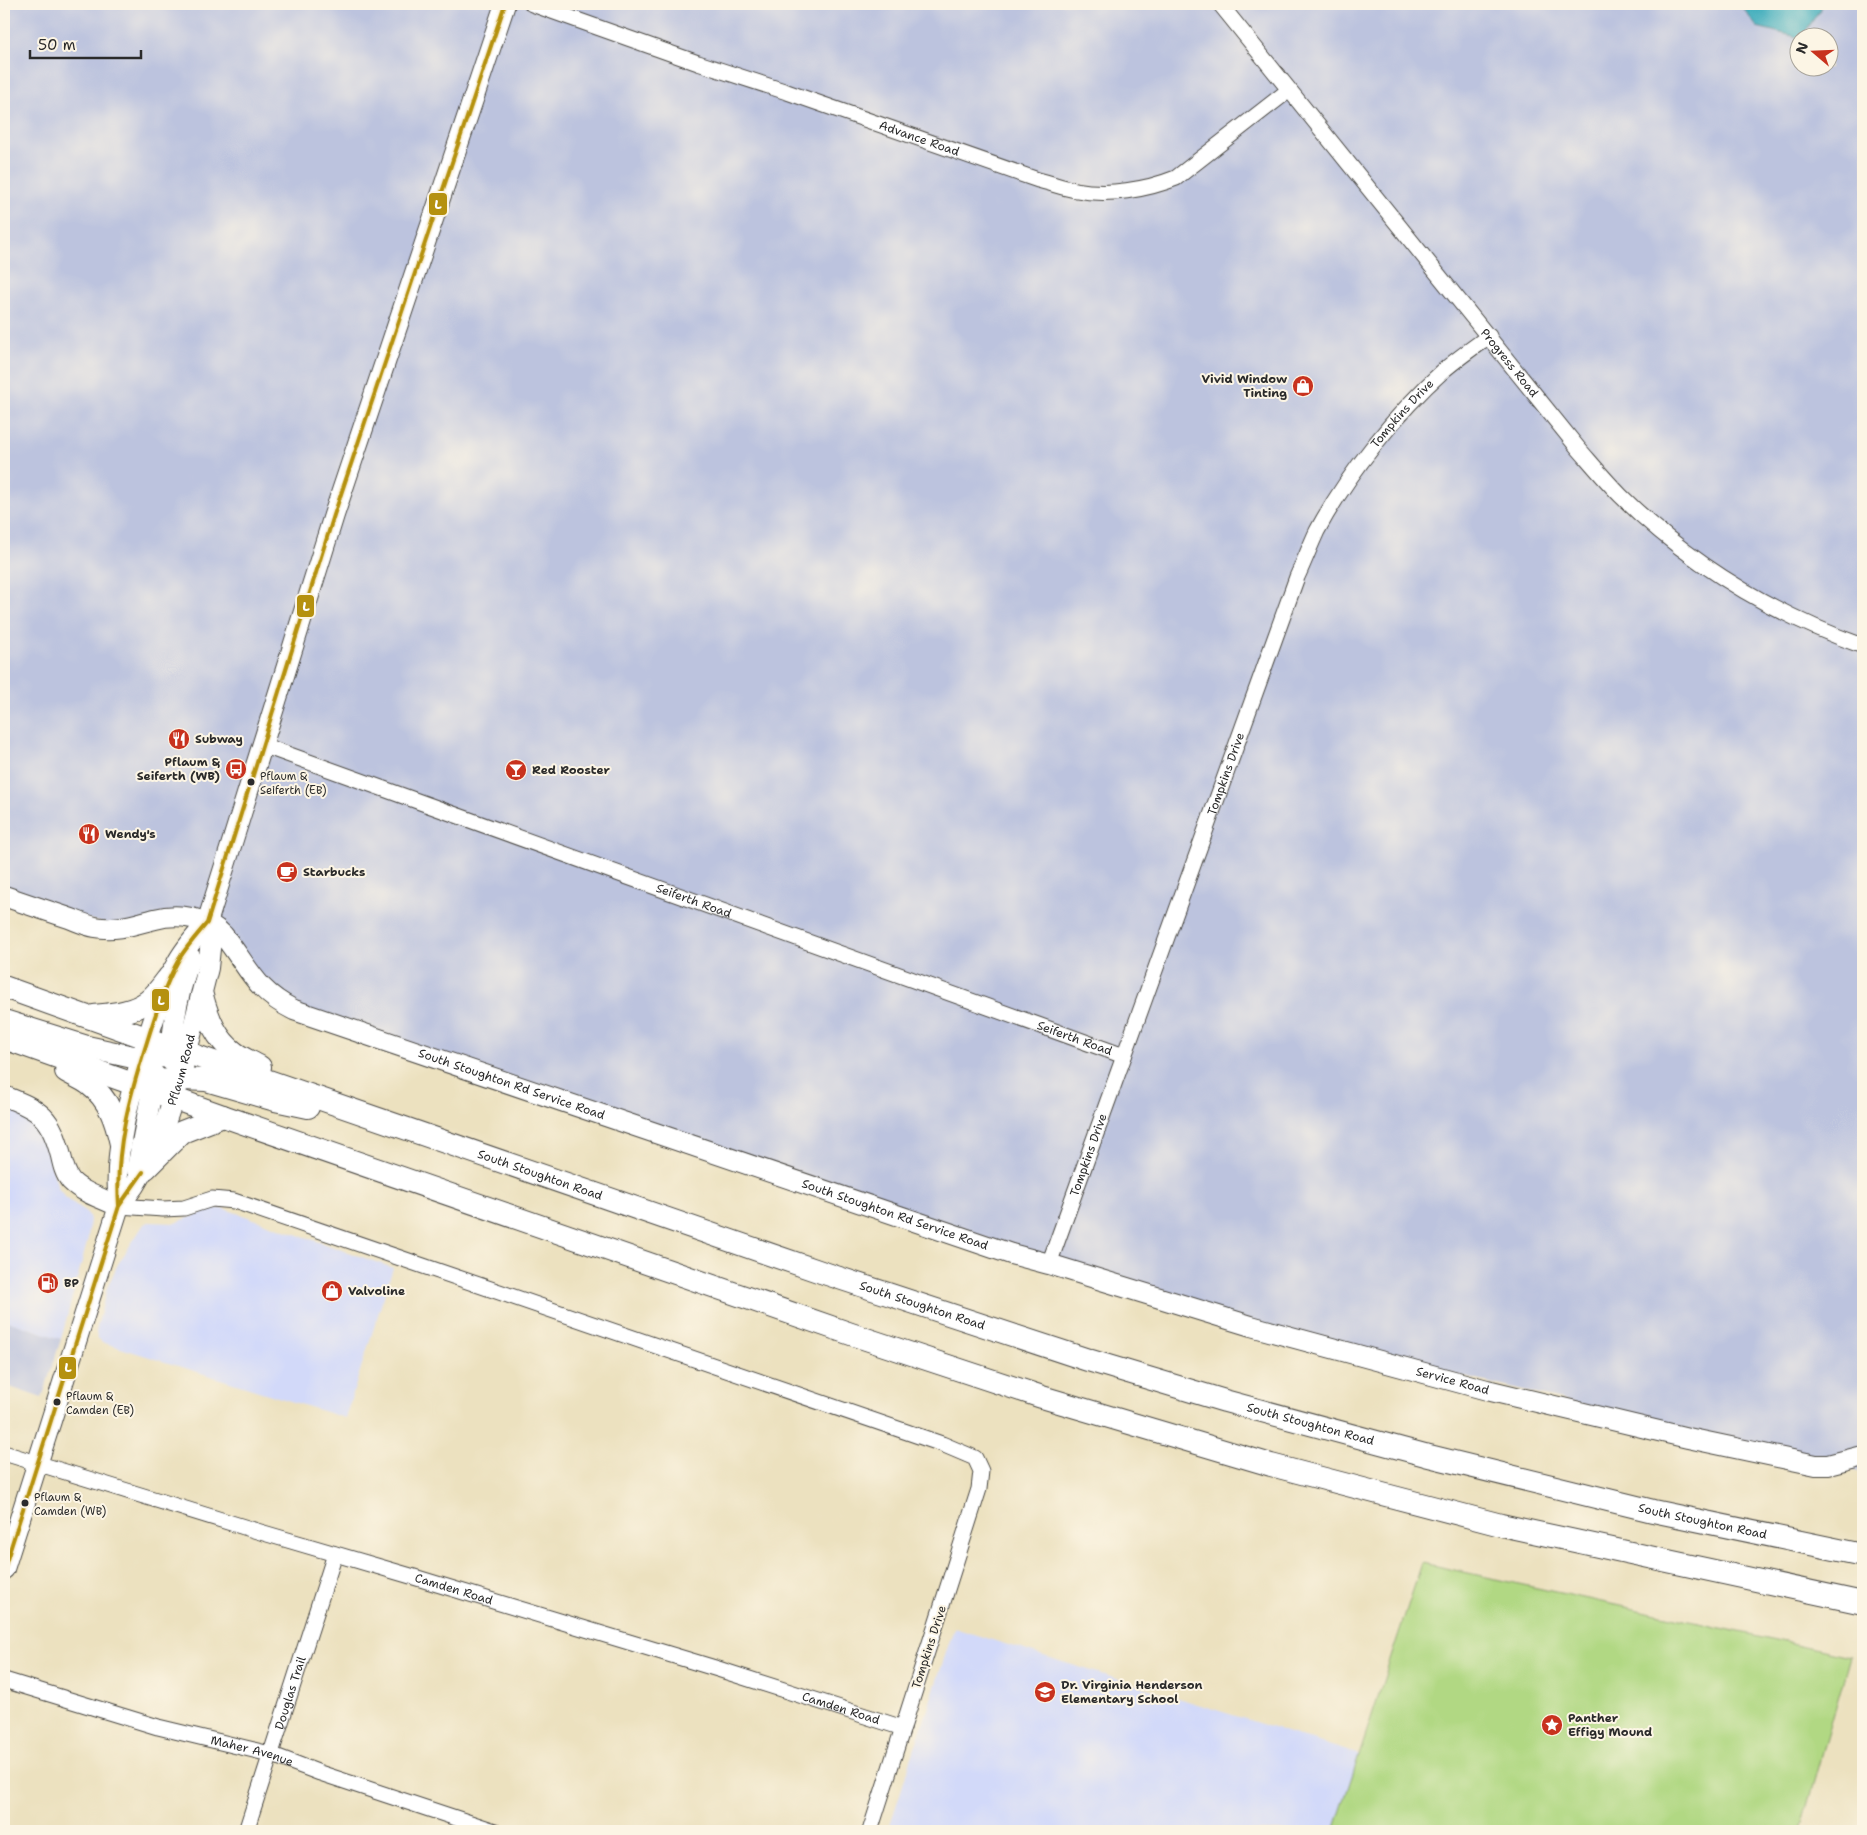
<svg xmlns="http://www.w3.org/2000/svg" width="1867" height="1835" viewBox="0 0 1867 1835" font-family="'Shantell Sans',sans-serif">
  <rect width="100%" height="100%" fill="#fcf5e5"/>
  <filter id="ink" filterUnits="userSpaceOnUse"><feTurbulence type="fractalNoise" baseFrequency=".02" numOctaves="2"/><feDisplacementMap in="SourceGraphic" scale="10" xChannelSelector="R" yChannelSelector="G"/><feConvolveMatrix kernelMatrix="1 2 1 2 8 2 1 2 1" color-interpolation-filters="sRGB"/></filter>
  <filter id="wash" filterUnits="userSpaceOnUse"><feTurbulence type="fractalNoise" baseFrequency=".0096" numOctaves="4" result="noise"/><feDisplacementMap in="SourceGraphic" scale="20" xChannelSelector="R" yChannelSelector="G"/><feGaussianBlur stdDeviation="1.12" result="paint"/><feColorMatrix in="noise" values="0 0 0 0 0 0 0 0 0 0 0 0 0 0 0 0 0 1.4 0 .05"/><feComposite in="paint" operator="in"/></filter>
  <g filter="url(#wash)">
    <rect width="100%" height="100%" fill="#ece1bf"/>
    <!-- built -->
    <path fill="#d2d9f9" d="M4,1107L24,1115L33,1121L42,1132L58,1188L66,1198L86,1212L90,1219L88,1239L61,1339L4,1320Z
      M214,1208L225,1209L245,1216L393,1268L345,1418L111,1345L102,1342L97,1337L96,1331L107,1288L118,1264L144,1224L149,1222L175,1223Z
      M954,1628L1360,1755L1334,1831H888Z"/>
    <!-- industrial -->
    <path fill="#bcc3de" fill-rule="evenodd" d="M4,4H1863V1472L1251,1326L294,1010L207,923L120,928L4,896ZM1800,38H1830V68H1800Z
      M4,1320L61,1339L42,1398L4,1385Z"/>
    <!-- green -->
    <path fill="#b1d883" stroke="#6e8257" d="M1422,1563L1850,1656L1801,1831H1334Z"/>
    <!-- water -->
    <path fill="#3fadbd" stroke="#356c74" d="M1740,4H1822L1823,5L1801,38L1757,27Z"/>
  </g>
  <g filter="url(#ink)">
    <g fill="none" stroke-linecap="round" stroke-linejoin="round">
      <!-- street casing -->
      <g stroke="#484641" stroke-width="17">
        <g id="street">
          <path id="s1" d="M532,4L698,63L787,92L1038,180C1051,183 1063,188 1076,190C1108,196 1146,190 1176,178L1289,90"/>
          <path id="s2" d="M1220,4L1578,448C1592,464 1606,481 1621,496C1690,564 1773,614 1863,646"/>
          <path id="s3" d="M262,745L1124,1056"/>
          <path d="M119,1206L163,1209L184,1208L212,1199L234,1201L942,1444L975,1458L981,1471L979,1489L870,1831"/>
          <path id="s4" d="M1049,1264L1297,577C1304,562 1310,546 1317,531C1347,475 1397,412 1444,370C1458,358 1474,347 1489,336"/>
          <path id="s5" d="M4,1453L257,1531L414,1577L718,1669L903,1728"/>
          <path id="s6" d="M4,1680L158,1727L270,1754L320,1773L495,1831"/>
          <path id="s7" d="M246,1831L335,1554"/>
        </g>
      </g>
      <!-- secondary casing -->
      <g stroke="#484641" stroke-width="22">
        <g id="secondary">
          <path id="s8" d="M4,896C24,903 45,910 66,917C75,920 85,925 95,927C117,931 135,924 155,919C178,913 207,917 223,935C249,967 254,990 294,1010L1011,1254L1049,1264L1251,1326L1487,1390L1688,1438L1816,1465H1828L1863,1456"/>
          <path d="M171,1061C172,1027 178,990 191,958"/>
          <path d="M4,1096C41,1110 51,1117 61,1156C63,1165 65,1174 71,1181C83,1193 103,1199 119,1206"/>
          <path d="M137,1169L155,1075"/>
          <path d="M119,1206C112,1148 132,1089 149,1034C157,1010 164,985 177,963C185,948 196,936 207,923L334,515L505,4"/>
          <path id="s9" d="M4,1569L119,1206L134,1186L157,1147L180,1079L208,968L211,939L207,923"/>
        </g>
      </g>
      <!-- primary casing -->
      <g stroke="#484641" stroke-width="24">
        <g id="primary">
          <path id="s10" d="M4,987L205,1059L821,1272L1088,1360L1225,1401L1425,1455L1653,1511L1863,1555"/>
          <path d="M202,996C208,1018 216,1039 235,1053C243,1059 252,1062 260,1067"/>
          <path d="M94,1016C113,1014 132,1013 148,1001C156,995 163,985 169,977"/>
          <path d="M4,1021L87,1047L133,1057H156L185,1053"/>
          <path d="M4,1038L223,1116L851,1334L1042,1397L1271,1465L1501,1525L1863,1603"/>
          <path d="M66,1071C74,1076 83,1079 90,1085C109,1099 116,1121 121,1144"/>
          <path d="M139,1083L180,1079L206,1080L275,1100L308,1107"/>
          <path d="M146,1168L182,1132L223,1116"/>
        </g>
      </g>
      <!-- street -->
      <use href="#street" stroke="#fff" stroke-width="15"/>
      <!-- secondary -->
      <use href="#secondary" stroke="#fff" stroke-width="20"/>
      <!-- primary -->
      <use href="#primary" stroke="#fff" stroke-width="22"/>
      <!-- bus-1 casing -->
      <g stroke="#fcf5e5" stroke-width="8">
        <path id="bus-1" d="M119,1206C115,1150 129,1098 146,1045C155,1016 164,986 179,959C187,946 197,935 207,923L334,515L505,4
          M4,1569L119,1206L143,1172"/>
      </g>
      <!-- bus-1 -->
      <use href="#bus-1" stroke="#b5910f" stroke-width="4"/>
    </g>
  </g>
  <!-- icons -->
  <defs>
    <g id="shop-disc" transform="scale(1.125)"><circle r="9.5" fill="#c8321e" stroke="#fcf5e5"/><path d="M-5-2.5h2.3a2.7 3.5 0 0 1 5.4 0H5L5.5 6h-11ZM-1.5-2.5h3a1.5 2.3 0 0 0-3 0Z" fill="#fff"/></g>
    <g id="restaurant-disc" transform="scale(1.125)"><circle r="9.5" fill="#c8321e" stroke="#fcf5e5"/><path d="M-5-6h1v4h1v-4h1v4h1v-4h1v5L-1.5 .5V6h-2V.5L-5-1ZM5-6V6H3V1.5H1.5Q1.5-4 5-6Z" fill="#fff"/></g>
    <g id="bus-disc" transform="scale(1.125)"><circle r="9.5" fill="#c8321e" stroke="#fcf5e5"/><path d="M-5-6H5V4H4V6H2V4H-2V6H-4V4H-5ZM-3.5-4V0h7V-4ZM-3.5 1.2v1.5H-2V1.2ZM2 1.2v1.5H3.5V1.2Z" fill="#fff"/></g>
    <g id="bar-disc" transform="scale(1.125)"><circle r="9.5" fill="#c8321e" stroke="#fcf5e5"/><path d="M-6-5H6L.8 .8V4.5H3.5V6h-7V4.5H-.8V.8Z" fill="#fff"/></g>
    <g id="cafe-disc" transform="scale(1.125)"><circle r="9.5" fill="#c8321e" stroke="#fcf5e5"/><path d="M-5.5-4.5H6V0H3Q3 3.5 0 3.5H-2.5Q-5.5 3.5-5.5 0ZM3-3.2v2h1.7v-2ZM-6 4.5H4V6H-6Z" fill="#fff"/></g>
    <g id="fuel-disc" transform="scale(1.125)"><circle r="9.5" fill="#c8321e" stroke="#fcf5e5"/><path d="M-5.5-6h7V0h2V4h1.3V-2.5L3-4.5l.8-.8L6-3V5H2.5V1h-1V6h-7ZM-4.2-4.7v3.2H.2V-4.7Z" fill="#fff"/></g>
    <g id="school-disc" transform="scale(1.125)"><circle r="9.5" fill="#c8321e" stroke="#fcf5e5"/><path d="M0-5L7-2L0 1L-7-2ZM-4 1L0 2.5L4 1V4Q0 6-4 4Z" fill="#fff"/></g>
    <g id="sight-disc" transform="scale(1.125)"><circle r="9.5" fill="#c8321e" stroke="#fcf5e5"/><path d="M0-6L1.8-2.2L6-1.7L2.9 1.2L3.7 5.4L0 3.3L-3.7 5.4L-2.9 1.2L-6-1.7L-1.8-2.2Z" fill="#fff"/></g>
  </defs>
  <g fill-rule="evenodd">
    <use href="#shop-disc" x="1303" y="386"/>
    <use href="#restaurant-disc" x="179" y="739"/>
    <use href="#bus-disc" x="236" y="769"/>
    <use href="#bar-disc" x="516" y="770"/>
    <use href="#restaurant-disc" x="89" y="834"/>
    <use href="#cafe-disc" x="287" y="872"/>
    <use href="#fuel-disc" x="48" y="1283"/>
    <use href="#shop-disc" x="332" y="1291"/>
    <use href="#school-disc" x="1045" y="1692"/>
    <use href="#sight-disc" x="1552" y="1725"/>
  </g>
  <!-- markers -->
  <g fill="#2b2b2b" stroke="#fcf5e5" stroke-width="2">
    <circle cx="251" cy="782" r="4.5"/>
    <circle cx="57" cy="1402" r="4.5"/>
    <circle cx="25" cy="1503" r="4.5"/>
  </g>
  <g text-anchor="middle" dominant-baseline="central" stroke-width="4" stroke-linejoin="round" paint-order="stroke">
    <!-- bus labels -->
    <g font-size="11" fill="#2b2b2b" stroke="#fcf5e5" text-anchor="start">
      <text x="260" y="776">Pflaum &amp;<tspan x="260" dy="14">Seiferth (EB)</tspan></text>
      <text x="66" y="1396">Pflaum &amp;<tspan x="66" dy="14">Camden (EB)</tspan></text>
      <text x="34" y="1497">Pflaum &amp;<tspan x="34" dy="14">Camden (WB)</tspan></text>
    </g>
    <!-- street labels -->
    <g font-size="12" fill="#2b2b2b" stroke="#fcf5e5">
      <text stroke="none"><textPath href="#s1" startOffset="410">Advance Road</textPath></text>
      <text stroke="none"><textPath href="#s2" startOffset="461">Progress Road</textPath></text>
      <text stroke="none"><textPath href="#s4" startOffset="926">Tompkins Drive</textPath></text>
      <text stroke="none"><textPath href="#s4" startOffset="521">Tompkins Drive</textPath></text>
      <text stroke="none"><textPath href="#s3" startOffset="459">Seiferth Road</textPath></text>
      <text stroke="none"><textPath href="#s3" startOffset="864">Seiferth Road</textPath></text>
      <text stroke="none"><textPath href="#s9" startOffset="532">Pflaum Road</textPath></text>
      <text stroke="none"><textPath href="#s8" startOffset="565">South Stoughton Rd Service Road</textPath></text>
      <text stroke="none"><textPath href="#s4" startOffset="116">Tompkins Drive</textPath></text>
      <text stroke="none"><textPath href="#s10" startOffset="568">South Stoughton Road</textPath></text>
      <text stroke="none"><textPath href="#s8" startOffset="970">South Stoughton Rd Service Road</textPath></text>
      <text stroke="none"><textPath href="#s10" startOffset="972">South Stoughton Road</textPath></text>
      <text stroke="none"><textPath href="#s8" startOffset="1552">Service Road</textPath></text>
      <text stroke="none"><textPath href="#s10" startOffset="1378">South Stoughton Road</textPath></text>
      <text stroke="none"><textPath href="#s10" startOffset="1782">South Stoughton Road</textPath></text>
      <text stroke="none"><textPath href="#s5" startOffset="470">Camden Road</textPath></text>
      <text transform="translate(929 1647) rotate(-72)">Tompkins Drive</text>
      <text stroke="none"><textPath href="#s7" startOffset="145">Douglas Trail</textPath></text>
      <text stroke="none"><textPath href="#s5" startOffset="875">Camden Road</textPath></text>
      <text stroke="none"><textPath href="#s6" startOffset="258">Maher Avenue</textPath></text>
    </g>
    <!-- poi labels -->
    <g font-size="12" font-weight="bold" fill="#2b2b2b" stroke="#fcf5e5" text-anchor="start">
      <text x="1287" y="379" text-anchor="end">Vivid Window<tspan x="1287" dy="14">Tinting</tspan></text>
      <text x="195" y="739">Subway</text>
      <text x="220" y="762" text-anchor="end">Pflaum &amp;<tspan x="220" dy="14">Seiferth (WB)</tspan></text>
      <text x="532" y="770">Red Rooster</text>
      <text x="105" y="834">Wendy's</text>
      <text x="303" y="872">Starbucks</text>
      <text x="64" y="1283">BP</text>
      <text x="348" y="1291">Valvoline</text>
      <text x="1061" y="1685">Dr. Virginia Henderson<tspan x="1061" dy="14">Elementary School</tspan></text>
      <text x="1568" y="1718">Panther<tspan x="1568" dy="14">Effigy Mound</tspan></text>
    </g>
  </g>
  <g stroke="#fcf5e5" stroke-width="2">
    <rect x="428" y="192" width="20" height="24" rx="5" fill="#b5910f"/>
    <rect x="296" y="594" width="19" height="24" rx="5" fill="#b5910f"/>
    <rect x="151" y="988" width="19" height="24" rx="5" fill="#b5910f"/>
    <rect x="58" y="1356" width="19" height="24" rx="5" fill="#b5910f"/>
  </g>
  <g font-size="14" text-anchor="middle" font-weight="bold" fill="#fff">
    <text x="438" y="209">L</text>
    <text x="306" y="611">L</text>
    <text x="161" y="1005">L</text>
    <text x="68" y="1372">L</text>
  </g>
  <!-- margin -->
  <rect width="1867" height="1835" fill="none" stroke="#fcf5e5" stroke-width="20"/>
  <!-- north arrow -->
  <g transform="translate(1814 52) rotate(289)"><circle r="24" fill="#fcf5e5" stroke="#a8a49b"/>
  <path d="M0-4L9 19L0 12L-9 19Z" fill="#c8321e"/>
  <text y="-8" font-size="14" font-weight="bold" text-anchor="middle" fill="#2b2b2b">N</text>
  </g>
  <!-- scale -->
  <path d="M30 50v8h111v-8" fill="none" stroke="#2b2b2b" stroke-width="2.5"/>
  <text x="38" y="50" font-size="15" fill="#2b2b2b" stroke="#fcf5e5" stroke-width="4" paint-order="stroke">50 m</text>
</svg>
